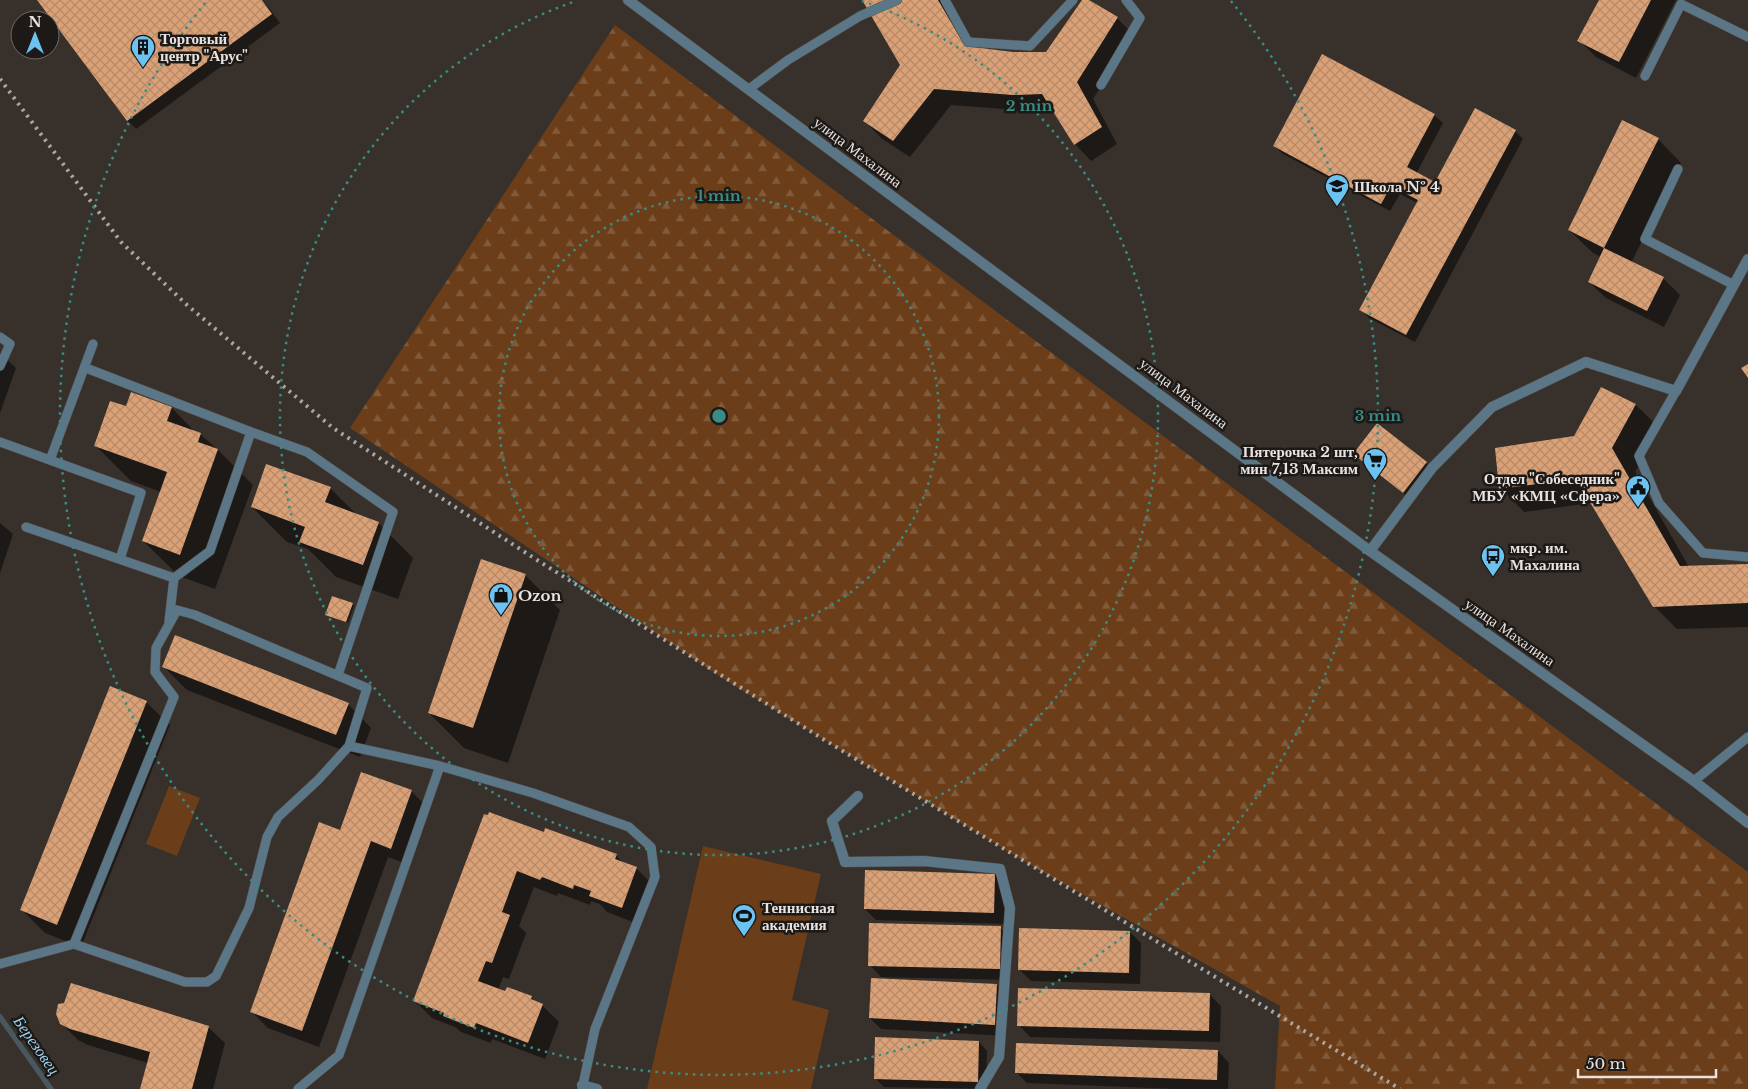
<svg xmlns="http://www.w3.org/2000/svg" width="1748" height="1089" viewBox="0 0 1748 1089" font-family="'Libre Baskerville',serif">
  <defs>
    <pattern id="forest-firs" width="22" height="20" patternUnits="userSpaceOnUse" patternTransform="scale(1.25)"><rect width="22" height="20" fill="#6b3e19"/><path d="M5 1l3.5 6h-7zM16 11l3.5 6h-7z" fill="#805a3a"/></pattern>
    <pattern id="building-cross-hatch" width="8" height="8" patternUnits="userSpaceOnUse" patternTransform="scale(1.25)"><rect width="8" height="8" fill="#dba176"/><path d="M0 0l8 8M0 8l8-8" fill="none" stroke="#b68a69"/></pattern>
  </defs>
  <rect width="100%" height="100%" fill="#37302b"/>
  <!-- forest -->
  <path fill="url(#forest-firs)" d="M615,25L887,230L1748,872V1089H1275L1280,1006L1027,863L724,679L350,428Z"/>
  <!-- park -->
  <path fill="#6b3e19" d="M169,786L200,798L177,856L146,844Z
    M703,846L821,874L792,1000L829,1010L811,1089H647Z"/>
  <!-- shadow -->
  <path fill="#0007" d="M39,0H263L280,23L136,129L128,121Z
    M864,0H944L972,48L1013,54L1046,53L1084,0H1087L1117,18L1134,35L1093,99L1117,144L1091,161L1075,144L1053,111H1031L951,105L910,157L881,138L865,121L901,65Z
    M1600,0H1676L1636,78L1596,57L1579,40Z
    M1434,115L1443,123L1416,174L1436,184L1515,131L1523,139L1415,342L1369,318L1361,310L1417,203L1400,194L1390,211L1283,154L1274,146Z
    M1658,139L1681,163L1631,263L1663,278L1680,295L1664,327L1606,298L1589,282L1601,257L1593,253L1569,230Z
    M0,353L16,368L0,413Z
    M131,394L172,408L196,433L200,434L218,450L253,485L215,589L179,576L143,541L161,492L131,481L96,446L126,408Z
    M1636,405L1659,428L1635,472L1689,567L1748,565V627L1677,629L1654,606L1592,503L1524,512L1501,488L1575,438Z
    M1354,454L1426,463L1434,471L1412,500Z
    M330,488L357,515L378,523L413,558L398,599L336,577L308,549L287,542L252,507Z
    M0,523L13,534L0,573Z
    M525,575L560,610L508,763L464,748L429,713Z
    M352,604L354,606L348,623L327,614Z
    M164,667L348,704L371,728L360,757L187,690Z
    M146,702L170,725L81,947L45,933L22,910Z
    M411,791L428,808L407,864L388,857L319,1047L268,1028L252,1012L341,832Z
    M544,834L616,855L624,864L636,868L653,885L638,924L607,912L600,904L591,901L590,905L558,893L557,896L534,887L519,926L526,933L509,979L503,977L498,990L506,993L508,989L532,998L537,1003L542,1005L559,1022L545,1059L492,1039L491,1043L461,1032L455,1027L432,1018L415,1001Z
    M995,875L1006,886L1005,924L876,920L865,909Z
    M1000,928L1011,939L1010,980L881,977L870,965Z
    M1130,932L1141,943L1140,984L1031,981L1020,970Z
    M996,985L1008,997L1006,1036L881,1029L870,1018Z
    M1210,995L1221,1006L1220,1042L1030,1037L1019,1025Z
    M61,1023L208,1027L225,1043L213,1089H141L148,1063L88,1045L78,1040Z
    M979,1042L987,1051L986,1089L884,1087L875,1078Z
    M1218,1051L1229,1063L1228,1089H1175L1027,1083L1016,1072Z"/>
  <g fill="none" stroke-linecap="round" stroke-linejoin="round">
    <!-- stream -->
    <path stroke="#49575e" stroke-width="5.5" d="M0,1017L51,1089"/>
  </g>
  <!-- building -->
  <path fill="url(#building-cross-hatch)" d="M37,0H262L272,14L127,121Z
    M862,0H938L965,46L1013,52H1046L1082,0H1089L1118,17L1077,82L1102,127L1074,145L1042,94L1013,95L934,89L893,141L863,121L900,65Z
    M1599,0H1651L1619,62L1577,41Z
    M1322,54L1435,114L1407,167L1435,182L1475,108L1516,130L1406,335L1359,310L1418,200L1391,186L1381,204L1273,146Z
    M1622,120L1659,138L1604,248L1568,230Z
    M1604,248L1664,277L1647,311L1588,282Z
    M1748,364V378L1741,368Z
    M1601,387L1636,404L1612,448L1680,566L1748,564V603L1653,607L1576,479L1499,489L1495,448L1574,436Z
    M131,392L172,407L167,421L201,433L198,442L218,449L180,555L142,541L167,472L94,446L110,401L126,406Z
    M1377,423L1427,462L1403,493L1353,454Z
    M266,464L331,487L325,502L379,522L363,565L299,542L305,527L251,507Z
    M481,559L526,574L473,728L428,713Z
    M332,596L353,603L346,622L325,615Z
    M175,635L349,703L336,735L162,667Z
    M110,686L147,701L57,925L20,910Z
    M361,772L412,790L391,849L371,841L302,1031L250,1012L319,822L340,830Z
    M489,812L544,832L545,828L617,854L615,859L637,867L622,908L589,896L591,891L574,885L573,889L542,877L540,880L517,871L502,912L510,915L492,963L486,961L478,981L505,991L507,987L532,996L531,999L543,1004L528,1043L476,1023L474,1028L443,1016L444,1013L413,1001L484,814L488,815Z
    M865,870L995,874L994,913L864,909Z
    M869,923L1001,926L1000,969L868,966Z
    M1019,928L1130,931L1129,973L1018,970Z
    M871,978L997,984L995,1025L869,1018Z
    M71,983L209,1026L192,1089H140L150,1052L70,1029L60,1024L56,1014L58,1004L64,1003Z
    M1018,988L1210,993L1209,1031L1017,1026Z
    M875,1037L979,1041L978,1082L874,1079Z
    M1016,1043L1218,1050L1217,1080L1015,1073Z"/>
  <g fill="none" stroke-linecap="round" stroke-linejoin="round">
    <!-- service casing -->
    <g stroke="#534d48" stroke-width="10">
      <path id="service" d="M945,0L968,42L1030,46L1073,0
        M1645,76L1681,4L1748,37
        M1101,85L1140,18L1126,0
        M749,89L788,60L860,16L897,0
        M1678,169L1645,239L1734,285
        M0,337L10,344L0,366
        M86,368L251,432L307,452L393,512L338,675
        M1676,391L1639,456L1659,503L1703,553L1748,557
        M0,442L141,493L120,559
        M50,460L93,344
        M26,527L174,578L169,621
        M174,578L210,551L251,432
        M349,746L440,766L533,793L629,827L651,847L655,877L595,1029L582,1089
        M1694,781L1748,737
        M0,964L74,944L185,982H207L216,976L249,908L267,837L278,817L318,780L349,746L367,688L195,615L177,610L156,648L155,672L174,697L74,944
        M298,1089L339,1055L440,766"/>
    </g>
    <!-- minor casing -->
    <g stroke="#534d48" stroke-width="11">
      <path id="minor" d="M1370,551L1432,468L1492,407L1586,362L1676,391L1748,259
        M858,796L832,821L845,862L924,861L1000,869L1010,908L999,1057L980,1089
        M582,1085L597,1089"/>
    </g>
    <!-- tertiary casing -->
    <g stroke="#534d48" stroke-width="11">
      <path id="tertiary" d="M628,0L1370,551L1694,781L1748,823"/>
    </g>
    <!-- service -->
    <use href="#service" stroke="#5b7686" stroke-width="9"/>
    <!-- minor -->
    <use href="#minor" stroke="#5b7686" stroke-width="10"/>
    <!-- tertiary -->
    <use href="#tertiary" stroke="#5b7686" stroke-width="10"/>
    <!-- rail -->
    <path stroke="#aba6a2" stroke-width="4" stroke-dasharray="2.5 5" stroke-linecap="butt" d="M0,79L121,242L187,305L333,428L537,560L823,739L1400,1089"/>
  </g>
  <!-- distance rings -->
  <g fill="none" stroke="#3a8c85" stroke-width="2.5" stroke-dasharray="2.5 5">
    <circle cx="719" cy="416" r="220"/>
    <path d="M862 1A439 439 0 1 1 576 1"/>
    <path d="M1231 1A659 659 0 1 1 207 1"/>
  </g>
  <!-- icons -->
  <defs>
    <g id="building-pin" transform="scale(1.25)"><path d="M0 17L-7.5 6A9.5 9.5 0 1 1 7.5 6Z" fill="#6cc3f2" stroke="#1c1916"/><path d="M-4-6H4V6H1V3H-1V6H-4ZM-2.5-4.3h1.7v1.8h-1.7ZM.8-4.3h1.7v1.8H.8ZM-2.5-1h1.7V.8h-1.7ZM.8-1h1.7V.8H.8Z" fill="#111"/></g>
    <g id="school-pin" transform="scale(1.25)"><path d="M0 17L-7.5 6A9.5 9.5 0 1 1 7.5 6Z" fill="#6cc3f2" stroke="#1c1916"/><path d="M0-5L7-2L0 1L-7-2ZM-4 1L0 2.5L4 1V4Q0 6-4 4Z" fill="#111"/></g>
    <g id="supermarket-pin" transform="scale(1.25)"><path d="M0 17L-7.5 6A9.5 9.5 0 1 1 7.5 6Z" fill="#6cc3f2" stroke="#1c1916"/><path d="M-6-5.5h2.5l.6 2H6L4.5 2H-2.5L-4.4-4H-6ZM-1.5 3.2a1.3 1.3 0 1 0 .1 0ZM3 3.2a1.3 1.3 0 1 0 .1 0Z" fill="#111"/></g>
    <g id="civic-pin" transform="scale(1.25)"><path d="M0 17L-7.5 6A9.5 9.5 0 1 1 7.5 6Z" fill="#6cc3f2" stroke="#1c1916"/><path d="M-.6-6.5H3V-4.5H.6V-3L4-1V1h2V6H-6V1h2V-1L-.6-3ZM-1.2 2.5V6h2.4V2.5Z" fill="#111"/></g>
    <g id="bus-pin" transform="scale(1.25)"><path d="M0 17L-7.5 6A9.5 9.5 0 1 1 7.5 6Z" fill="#6cc3f2" stroke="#1c1916"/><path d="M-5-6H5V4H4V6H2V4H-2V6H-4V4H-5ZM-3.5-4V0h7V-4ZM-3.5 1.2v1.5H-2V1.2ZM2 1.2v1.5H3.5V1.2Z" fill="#111"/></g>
    <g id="shop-pin" transform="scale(1.25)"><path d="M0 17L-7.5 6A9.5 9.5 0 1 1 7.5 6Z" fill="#6cc3f2" stroke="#1c1916"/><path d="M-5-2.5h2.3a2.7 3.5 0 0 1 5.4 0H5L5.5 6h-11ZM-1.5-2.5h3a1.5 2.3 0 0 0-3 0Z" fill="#111"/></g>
    <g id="stadium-pin" transform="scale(1.25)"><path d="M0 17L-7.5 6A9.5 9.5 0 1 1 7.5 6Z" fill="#6cc3f2" stroke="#1c1916"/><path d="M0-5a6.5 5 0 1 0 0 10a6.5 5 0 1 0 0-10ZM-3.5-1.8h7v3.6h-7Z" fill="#111"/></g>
  </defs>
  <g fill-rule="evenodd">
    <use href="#building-pin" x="143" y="47"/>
    <use href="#school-pin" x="1337" y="186"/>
    <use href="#supermarket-pin" x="1375" y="460"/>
    <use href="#civic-pin" x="1638" y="487"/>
    <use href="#bus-pin" x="1493" y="556"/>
    <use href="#shop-pin" x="501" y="595"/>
    <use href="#stadium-pin" x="744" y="916"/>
  </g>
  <g text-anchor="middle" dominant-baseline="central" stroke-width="5" stroke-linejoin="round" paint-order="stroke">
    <!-- poi labels -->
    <g font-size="15" font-weight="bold" fill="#e8e3e0" stroke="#1c1916" text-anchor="start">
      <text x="160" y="38">Торговый<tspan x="160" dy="17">центр "Арус"</tspan></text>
      <text x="1354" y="186">Школа № 4</text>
      <text x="1358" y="451" text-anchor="end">Пятерочка 2 шт,<tspan x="1358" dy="17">мин 7,13 Максим</tspan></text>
      <text x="1620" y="478" text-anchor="end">Отдел "Собеседник"<tspan x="1620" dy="17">МБУ «КМЦ «Сфера»</tspan></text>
      <text x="1510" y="547">мкр. им.<tspan x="1510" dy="17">Махалина</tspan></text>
      <text x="518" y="595">Ozon</text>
      <text x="762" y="907">Теннисная<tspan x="762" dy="17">академия</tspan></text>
    </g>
    <!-- street labels -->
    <g font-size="15" fill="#e8e3e0" stroke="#1c1916">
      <text transform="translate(858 152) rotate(37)">улица Махалина</text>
      <text transform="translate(1184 393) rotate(37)">улица Махалина</text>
      <text transform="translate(1510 632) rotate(35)">улица Махалина</text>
    </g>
    <!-- water labels -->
    <g font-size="16" font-style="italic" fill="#9dd4f3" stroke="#1c1916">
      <text transform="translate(37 1045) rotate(55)">Березовец</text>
    </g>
  </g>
  <circle cx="719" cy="416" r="8" fill="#3a8c85" stroke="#1c1916" stroke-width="2.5"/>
  <g font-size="15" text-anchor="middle" font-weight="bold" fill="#3a8c85" stroke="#1c1916" stroke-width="5" stroke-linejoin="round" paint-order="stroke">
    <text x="1029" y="111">2 min</text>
    <text x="719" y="201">1 min</text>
    <text x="1378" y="421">3 min</text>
  </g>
  <!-- north arrow -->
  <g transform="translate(35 35)"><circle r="24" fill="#1c1916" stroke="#6e6a67"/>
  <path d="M0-4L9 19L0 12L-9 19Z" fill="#6cc3f2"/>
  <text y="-8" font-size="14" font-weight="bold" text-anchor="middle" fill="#e8e3e0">N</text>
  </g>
  <!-- scale -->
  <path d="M1578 1069v8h138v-8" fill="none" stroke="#e8e3e0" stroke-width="2.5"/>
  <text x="1586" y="1069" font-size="15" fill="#e8e3e0" stroke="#1c1916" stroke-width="4" paint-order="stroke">50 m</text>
</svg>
